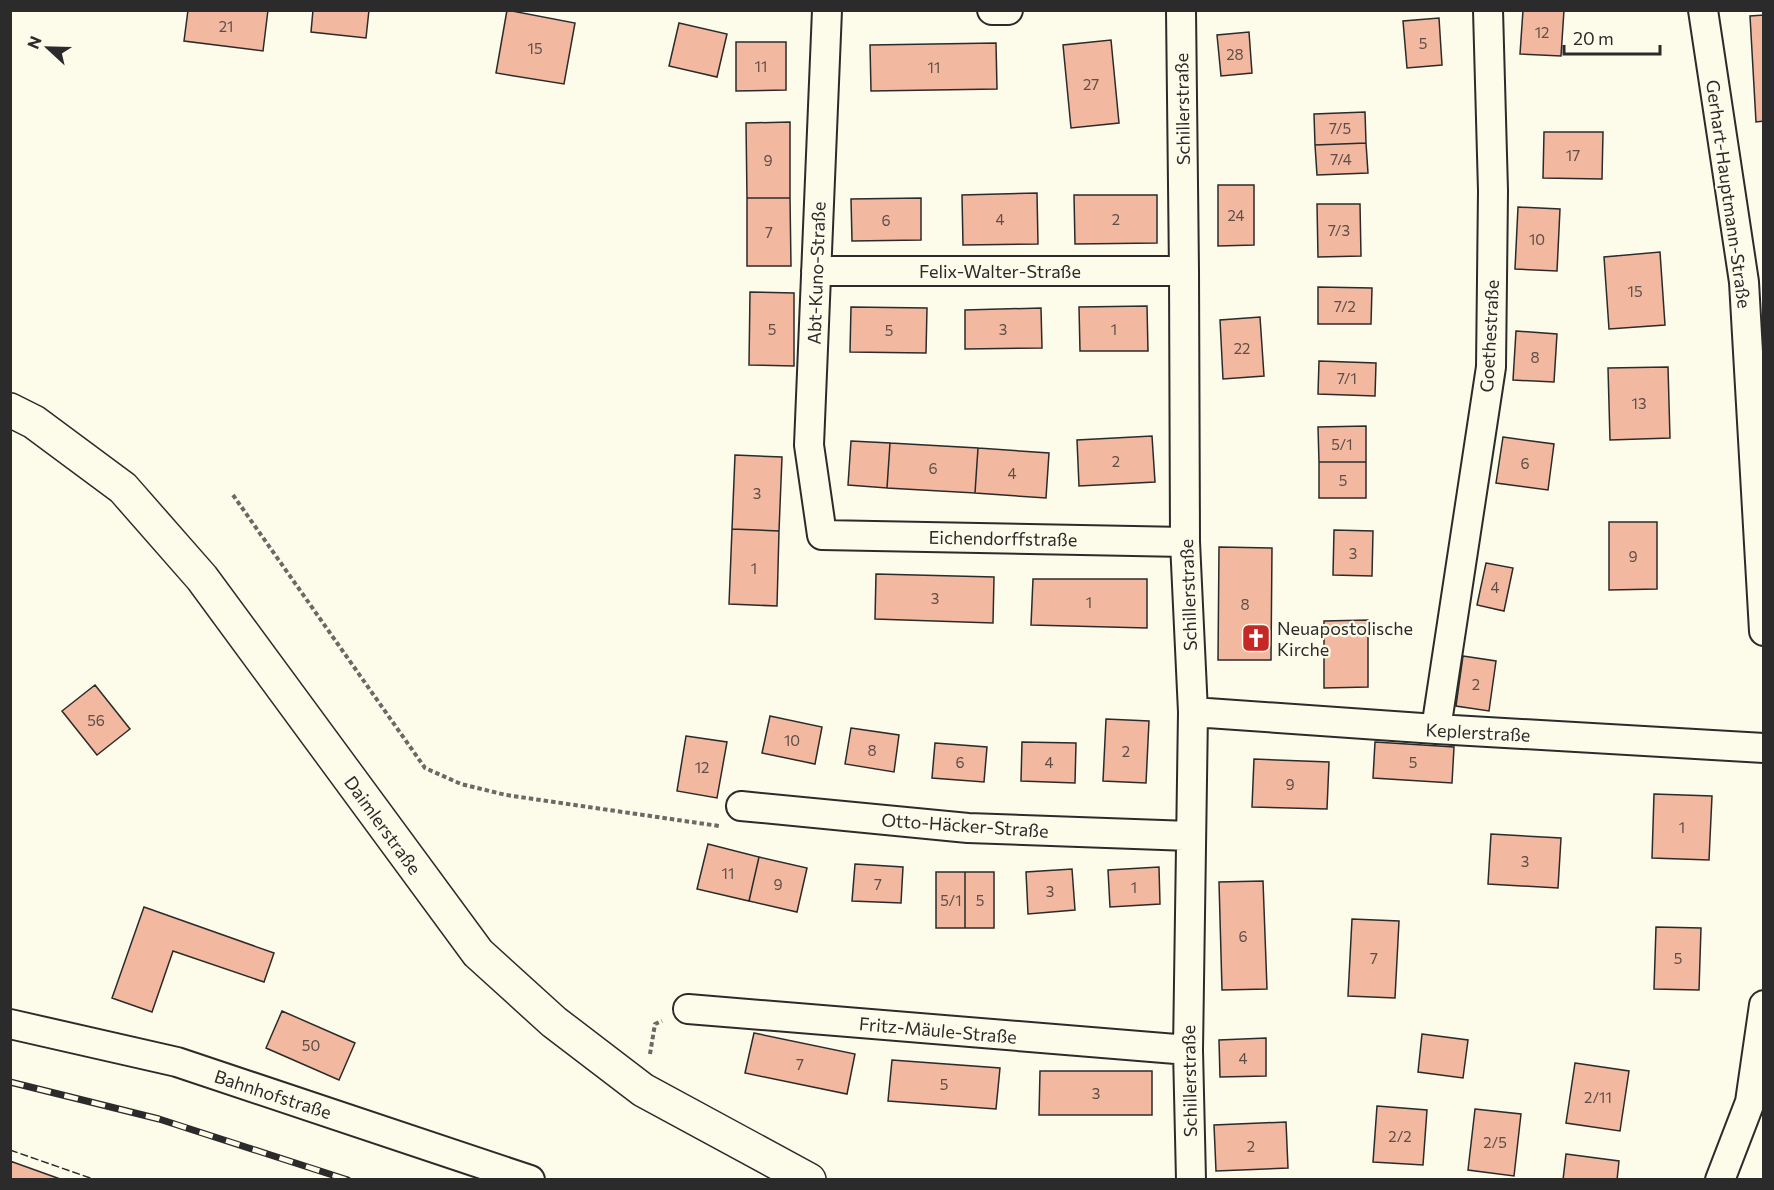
<svg xmlns="http://www.w3.org/2000/svg" width="1774" height="1190" viewBox="0 0 1774 1190" font-family="Commissioner,sans-serif">
  <rect width="100%" height="100%" fill="#fdfbea"/>
  <!-- building -->
  <path fill="#f2b8a0" stroke="#2b2b2b" stroke-width="1.5" d="M188,10H268L263,51L184,41Z
    M313,10H369L366,38L311,32Z
    M507,10L575,23L564,84L496,73Z
    M1523,10H1564L1561,56L1520,54Z
    M1764,15V121L1756,122L1750,16Z
    M1439,18L1442,65L1407,68L1403,21Z
    M679,23L727,34L717,77L669,66Z
    M1249,32L1252,73L1221,76L1217,35Z
    M1111,40L1119,123L1071,128L1063,45Z
    M736,42H786V90L736,91Z
    M996,43L997,89L871,91L870,45Z
    M1365,112L1366,143L1315,145L1314,114Z
    M790,122V198H747L746,123Z
    M1544,132H1603L1602,179L1543,178Z
    M1366,143L1368,173L1317,175L1315,145Z
    M1218,185H1254V245L1218,246Z
    M1037,193L1038,244L963,245L962,195Z
    M1074,195H1157V243L1075,244Z
    M747,198H790L791,266H747Z
    M921,198V240L852,241L851,199Z
    M1317,204H1360L1361,256L1318,257Z
    M1518,207L1560,209L1557,271L1515,269Z
    M1660,252L1665,325L1609,329L1604,257Z
    M1318,287L1372,288L1371,324H1318Z
    M750,292L794,293V366L749,365Z
    M1147,306L1148,351H1080L1079,307Z
    M851,307L927,308L926,353L850,352Z
    M1041,308L1042,348L965,349V310Z
    M1260,317L1264,376L1223,379L1220,320Z
    M1516,331L1557,334L1554,382L1513,380Z
    M1319,361L1376,363L1375,396L1318,394Z
    M1668,367L1670,438L1610,440L1608,368Z
    M1366,426V462H1319L1318,427Z
    M1152,436L1155,482L1079,486L1077,440Z
    M1503,437L1554,444L1548,490L1496,483Z
    M851,441L890,443L887,488L848,485Z
    M890,443L978,448L975,493L887,488Z
    M978,448L1049,453L1046,498L975,493Z
    M735,455L782,457L779,531L732,529Z
    M1319,462H1366V498H1319Z
    M1609,522H1657V589L1609,590Z
    M732,529L779,531L777,606L729,604Z
    M1334,530L1373,531L1372,576L1333,575Z
    M1219,547L1272,548L1271,660H1218Z
    M1486,563L1513,568L1504,611L1477,605Z
    M876,574L994,577L993,623L875,619Z
    M1033,579H1147V628L1031,625Z
    M1368,620V687L1324,688V621Z
    M1463,656L1496,661L1489,711L1456,706Z
    M95,685L130,729L97,755L62,711Z
    M770,716L822,727L815,764L762,753Z
    M1106,719L1149,721L1146,783L1103,781Z
    M851,728L899,735L894,772L845,764Z
    M686,736L727,742L717,798L677,791Z
    M1022,742L1076,743L1075,783L1021,781Z
    M1375,742L1454,747L1452,783L1373,778Z
    M935,743L987,747L984,782L932,778Z
    M1254,759L1329,762L1327,809L1252,807Z
    M1654,794L1712,796L1709,860L1652,858Z
    M1491,834L1561,838L1558,888L1488,884Z
    M708,844L759,857L749,901L697,889Z
    M759,857L807,868L797,912L749,901Z
    M855,864L903,867L901,903L852,901Z
    M1159,867L1160,904L1110,907L1108,870Z
    M1072,869L1075,910L1028,914L1026,872Z
    M936,872H965V928H936Z
    M965,872H994V928H965Z
    M1263,881L1267,989L1222,990L1219,882Z
    M144,907L274,953L264,982L173,951L152,1012L112,998Z
    M1352,919L1399,921L1395,998L1348,996Z
    M1656,927L1701,928L1699,990L1654,989Z
    M282,1011L355,1043L339,1080L266,1048Z
    M754,1033L855,1054L847,1094L745,1073Z
    M1422,1034L1468,1040L1463,1078L1418,1072Z
    M1266,1038V1076L1220,1077L1219,1040Z
    M892,1060L1000,1068L996,1109L888,1101Z
    M1575,1063L1629,1071L1620,1131L1566,1123Z
    M1040,1071H1152V1115H1039Z
    M1377,1106L1427,1110L1423,1165L1373,1162Z
    M1475,1109L1521,1114L1514,1176L1468,1170Z
    M1286,1122L1288,1168L1216,1171L1214,1125Z
    M1566,1154L1619,1161L1617,1180H1563Z
    M10,1161L63,1180H10Z"/>
  <g fill="none" stroke-linecap="round" stroke-linejoin="round">
    <!-- street casing -->
    <g stroke="#2b2b2b" stroke-width="32">
      <path id="street" d="M827,10L809,445L822,535L1185,542
        M992,10H1008
        M1181,10L1184,271L1185,542L1193,712L1188,1050L1191,1180
        M1703,10L1744,282L1764,631
        M816,271H1184
        M1193,712L1436,729L1764,748
        M1436,729L1491,367L1493,191L1488,10
        M741,806L968,828L1190,836
        M688,1009L1188,1050
        M10,1024L177,1062L530,1180
        M1720,1180L1750,1102L1764,1005"/>
    </g>
    <!-- secondary casing -->
    <g stroke="#2b2b2b" stroke-width="36">
      <path id="secondary" d="M10,410L34,422L123,488L202,578L478,953L554,1022L643,1090L809,1180"/>
    </g>
    <!-- path -->
    <path stroke="#6a6964" stroke-width="4" stroke-dasharray="4.5 3" stroke-linecap="butt" d="M233,495L425,768L461,784L506,795L719,826
      M650,1054L655,1024L662,1021"/>
    <!-- street -->
    <use href="#street" stroke="#fdfbea" stroke-width="28"/>
    <!-- secondary -->
    <use href="#secondary" stroke="#fdfbea" stroke-width="33"/>
    <!-- rail casing -->
    <g stroke="#2b2b2b" stroke-width="7">
      <path id="rail" d="M10,1082L159,1119L348,1180"/>
    </g>
    <!-- rail -->
    <use href="#rail" stroke="#fdfbea" stroke-width="4.5" stroke-dasharray="14" stroke-linecap="butt"/>
    <!-- fence -->
    <path stroke="#2b2b2b" stroke-width="1.5" stroke-dasharray="8 3" stroke-linecap="butt" d="M10,1150L96,1180"/>
  </g>
  <!-- icons -->
  <defs>
    <g id="church-square" transform="scale(1.5)"><rect x="-9" y="-9" width="18" height="18" rx="4" fill="#c62828" stroke="#fdfbea"/><path d="M-1.2-6h2.4v3.5h3.3v2.4h-3.3V6h-2.4V-.1h-3.3v-2.4h3.3Z" fill="#fff"/></g>
  </defs>
  <g fill-rule="evenodd">
    <use href="#church-square" x="1256" y="638"/>
  </g>
  <g text-anchor="middle" dominant-baseline="central" stroke-width="4.5" stroke-linejoin="round" paint-order="stroke">
    <!-- number labels -->
    <g font-size="15" fill="#5d4e48">
      <text x="226" y="26">21</text>
      <text x="1542" y="32">12</text>
      <text x="1423" y="43">5</text>
      <text x="535" y="48">15</text>
      <text x="1235" y="54">28</text>
      <text x="761" y="66">11</text>
      <text x="934" y="67">11</text>
      <text x="1091" y="84">27</text>
      <text x="1340" y="128">7/5</text>
      <text x="1573" y="155">17</text>
      <text x="1341" y="159">7/4</text>
      <text x="768" y="160">9</text>
      <text x="1236" y="215">24</text>
      <text x="1000" y="219">4</text>
      <text x="1116" y="219">2</text>
      <text x="886" y="220">6</text>
      <text x="1339" y="230">7/3</text>
      <text x="769" y="232">7</text>
      <text x="1537" y="239">10</text>
      <text x="1635" y="291">15</text>
      <text x="1345" y="306">7/2</text>
      <text x="772" y="329">5</text>
      <text x="1003" y="329">3</text>
      <text x="1114" y="329">1</text>
      <text x="889" y="330">5</text>
      <text x="1242" y="348">22</text>
      <text x="1535" y="357">8</text>
      <text x="1347" y="378">7/1</text>
      <text x="1639" y="403">13</text>
      <text x="1342" y="444">5/1</text>
      <text x="1116" y="461">2</text>
      <text x="1525" y="463">6</text>
      <text x="933" y="468">6</text>
      <text x="1012" y="473">4</text>
      <text x="1343" y="480">5</text>
      <text x="757" y="493">3</text>
      <text x="1353" y="553">3</text>
      <text x="1633" y="556">9</text>
      <text x="754" y="568">1</text>
      <text x="1495" y="587">4</text>
      <text x="935" y="598">3</text>
      <text x="1089" y="602">1</text>
      <text x="1245" y="604">8</text>
      <text x="1476" y="684">2</text>
      <text x="96" y="720">56</text>
      <text x="792" y="740">10</text>
      <text x="872" y="750">8</text>
      <text x="1126" y="751">2</text>
      <text x="960" y="762">6</text>
      <text x="1049" y="762">4</text>
      <text x="1413" y="762">5</text>
      <text x="702" y="767">12</text>
      <text x="1290" y="784">9</text>
      <text x="1682" y="827">1</text>
      <text x="1525" y="861">3</text>
      <text x="728" y="873">11</text>
      <text x="778" y="884">9</text>
      <text x="878" y="884">7</text>
      <text x="1134" y="887">1</text>
      <text x="1050" y="891">3</text>
      <text x="951" y="900">5/1</text>
      <text x="980" y="900">5</text>
      <text x="1243" y="936">6</text>
      <text x="1374" y="958">7</text>
      <text x="1678" y="958">5</text>
      <text x="311" y="1045">50</text>
      <text x="1243" y="1058">4</text>
      <text x="800" y="1064">7</text>
      <text x="944" y="1084">5</text>
      <text x="1096" y="1093">3</text>
      <text x="1598" y="1097">2/11</text>
      <text x="1400" y="1136">2/2</text>
      <text x="1495" y="1142">2/5</text>
      <text x="1251" y="1146">2</text>
    </g>
    <!-- street labels -->
    <g font-size="18" fill="#2b2b2b" stroke="#fdfbea">
      <text transform="translate(1182 109) rotate(-91)">Schillerstraße</text>
      <text transform="translate(1729 194) rotate(82)">Gerhart-Hauptmann-Straße</text>
      <text x="1000" y="271">Felix-Walter-Straße</text>
      <text transform="translate(816 273) rotate(-88)">Abt-Kuno-Straße</text>
      <text transform="translate(1489 336) rotate(-87)">Goethestraße</text>
      <text transform="translate(1003 538) rotate(1)">Eichendorffstraße</text>
      <text transform="translate(1188 595) rotate(-92)">Schillerstraße</text>
      <text transform="translate(1478 732) rotate(3)">Keplerstraße</text>
      <text transform="translate(383 825) rotate(54)">Daimlerstraße</text>
      <text transform="translate(965 825) rotate(4)">Otto-Häcker-Straße</text>
      <text transform="translate(938 1030) rotate(5)">Fritz-Mäule-Straße</text>
      <text transform="translate(1189 1081) rotate(-91)">Schillerstraße</text>
      <text transform="translate(273 1094) rotate(18)">Bahnhofstraße</text>
    </g>
    <!-- poi labels -->
    <g font-size="18" fill="#2b2b2b" stroke="#fdfbea" text-anchor="start">
      <text x="1277" y="628">Neuapostolische<tspan x="1277" dy="21">Kirche</tspan></text>
    </g>
  </g>
  <!-- border -->
  <rect width="1774" height="1190" fill="none" stroke="#2b2b2b" stroke-width="24"/>
  <!-- north arrow -->
  <g transform="translate(48 48) rotate(292)" stroke="#fdfbea" stroke-width="4.5" paint-order="stroke">
  <path d="M0-4.5L10 22L0 15L-10 22Z" fill="#2b2b2b"/>
  <text y="-9" font-size="16" font-weight="bold" text-anchor="middle" fill="#2b2b2b">N</text>
  </g>
  <!-- scale -->
  <path d="M1564 45v9h96v-9" fill="none" stroke="#2b2b2b" stroke-width="3"/>
  <text x="1573" y="45" font-size="18" fill="#2b2b2b" stroke="#fdfbea" stroke-width="4.5" paint-order="stroke">20 m</text>
</svg>
